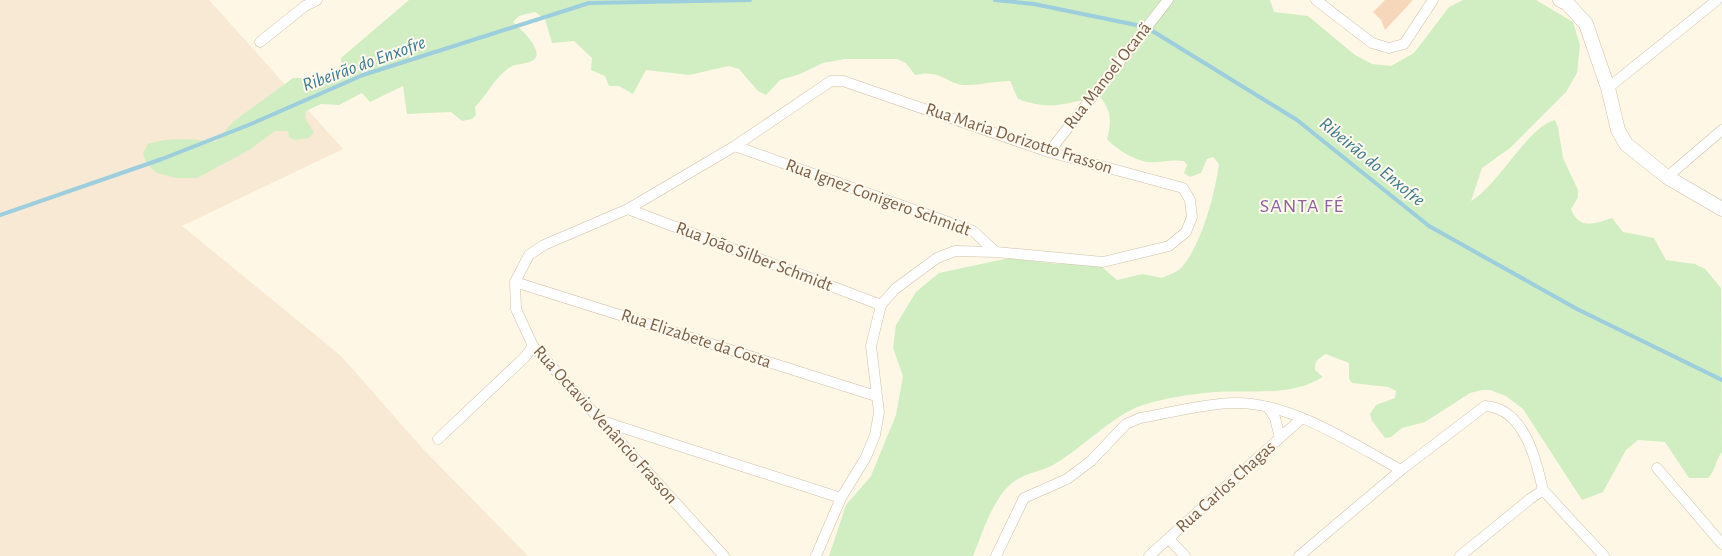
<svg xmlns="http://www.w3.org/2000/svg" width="1722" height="556" viewBox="0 0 1722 556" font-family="'Alegreya Sans',sans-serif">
  <rect width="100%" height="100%" fill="#fef7e5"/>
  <!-- residential -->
  <path fill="#f7e9d3" d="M0,0H209L343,149L182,226L341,356L423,449L528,556H0Z"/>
  <!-- green -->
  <path fill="#d0eec2" d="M409,0H1270L1274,12L1308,16L1355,55L1372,64L1391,66L1414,53L1449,7L1463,0H1536L1573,22L1580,45L1577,73L1566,92L1510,148L1482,168L1471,201C1498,186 1528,126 1555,120L1558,127L1563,158L1578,190V197L1571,209C1579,230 1594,224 1612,218L1623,232L1654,238L1666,260L1695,264L1705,269L1721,288L1722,452C1715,461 1716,470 1708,478H1689L1665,442L1638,440L1626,450L1603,492L1582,500L1523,409L1506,396L1490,390H1482L1470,393L1425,422L1402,428L1391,437L1385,438L1372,421L1370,414L1376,405L1395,398L1396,391L1388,387L1352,383L1349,379V363L1326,354C1319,358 1314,361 1315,370L1323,377C1287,399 1245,388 1204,393C1180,396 1149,400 1127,412C1101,427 1079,450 1053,465C1034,475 1020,472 1004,491C989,510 982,534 973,556H829L846,505L871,476L896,415L903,376L893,348L896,325L916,292L939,273L1009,258L1057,264L1096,262L1117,280L1143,274L1162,278C1168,275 1178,272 1182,267C1202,243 1215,194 1219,164L1213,157L1207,159L1201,173L1190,177L1184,173L1187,165L1184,161C1172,159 1160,163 1148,162C1136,161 1114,148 1107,139C1112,122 1111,110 1100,97C1065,102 1054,112 1018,99L1010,81C994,81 981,85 968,85C948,86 942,68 915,75L906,63L897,59H845L823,63L800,74L780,80L766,95L758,91L739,69L729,66L689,75L646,70L633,94L619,86H609L605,76L591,70L592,58L574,41L552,43L545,19L535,12L519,16L513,22C521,29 553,58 526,63C517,65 513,64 505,71C493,81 486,96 475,107L476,115L472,119L462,121L451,112L407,114L403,86L370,102L362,93L339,105L321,104L306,111L305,118L314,132L309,138L294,140L289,137L288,131H275L249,150L197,178H176L157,173L146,163L143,153L148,144C170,137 192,139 215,142L234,121L293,78H301L321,83L320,76L323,75L342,80L341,58Z"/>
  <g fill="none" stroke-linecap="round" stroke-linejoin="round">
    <!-- stream -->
    <path stroke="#9ccedd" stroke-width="4" d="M995,0L1034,4L1146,27L1297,120L1429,226L1577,309L1722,380
      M0,215L162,159L251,124L363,75L589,3L750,0"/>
  </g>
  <!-- building -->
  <path fill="#f7d7ba" d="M1385,0H1413L1385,30L1381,20L1373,12Z"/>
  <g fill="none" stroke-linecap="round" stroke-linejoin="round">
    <!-- street casing -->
    <g stroke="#d1bfa9" stroke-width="11">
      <path id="street" d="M1316,0L1372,43L1389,48L1404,44L1433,0
        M260,42L305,6L317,0
        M1608,88L1717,0
        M735,146L973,231L996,252
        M1049,152L1168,0
        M1667,177L1722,130
        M628,209L881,305
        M515,282L876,396
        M1268,407L1275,418L1280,438
        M602,421L841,498
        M438,439L525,357L533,346
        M1657,468L1722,544
        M1543,490L1604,556
        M1169,539L1185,556
        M724,556L533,346L516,309L515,282L529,255L544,245L628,209L735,146L831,81H843L1049,152L1183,188L1190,200L1192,217L1186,232L1169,246L1103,262L996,252L955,251L937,258L895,289L881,305L871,346L879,412L875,435L866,457L841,498L816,556
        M996,556L1024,498L1067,479L1091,461L1126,424L1140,418C1169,413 1207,403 1235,403C1291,402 1353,444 1401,470L1485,406C1524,408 1536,459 1543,490
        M1149,556L1302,418
        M1299,556L1401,470
        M1460,556L1530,499L1543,490"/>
    </g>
    <!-- secondary casing -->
    <g stroke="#d5c0a7" stroke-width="15">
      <path id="secondary" d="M1560,0L1567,3L1586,24L1608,88L1618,130L1626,144L1667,177L1722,209"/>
    </g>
    <!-- street -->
    <use href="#street" stroke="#fff" stroke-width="10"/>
    <!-- secondary -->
    <use href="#secondary" stroke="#fff" stroke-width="14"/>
  </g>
  <g text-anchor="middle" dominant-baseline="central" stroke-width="4" stroke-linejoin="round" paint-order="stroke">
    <!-- street labels -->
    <g font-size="18" fill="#7a5e47" stroke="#fffaed">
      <text transform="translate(1108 76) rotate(-52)">Rua Manoel Ocanã</text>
      <text transform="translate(1019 139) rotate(18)">Rua Maria Dorizotto Frasson</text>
      <text transform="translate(878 198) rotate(20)">Rua Ignez Conigero Schmidt</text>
      <text transform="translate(754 257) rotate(21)">Rua João Silber Schmidt</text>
      <text transform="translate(696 339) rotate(18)">Rua Elizabete da Costa</text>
      <text transform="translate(605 425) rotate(48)">Rua Octavio Venâncio Frasson</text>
      <text transform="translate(1226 487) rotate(-42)">Rua Carlos Chagas</text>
    </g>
    <!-- water labels -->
    <g font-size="19" font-style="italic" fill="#3e7b90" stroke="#fffaed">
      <text transform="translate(364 64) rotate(-20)">Ribeirão do Enxofre</text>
      <text transform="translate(1372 162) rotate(39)">Ribeirão do Enxofre</text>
    </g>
    <!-- quarter labels -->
    <g font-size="20" letter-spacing="1" fill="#8f629e" stroke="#fffaed">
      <text x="1302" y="206">SANTA FÉ</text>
    </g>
  </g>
</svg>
